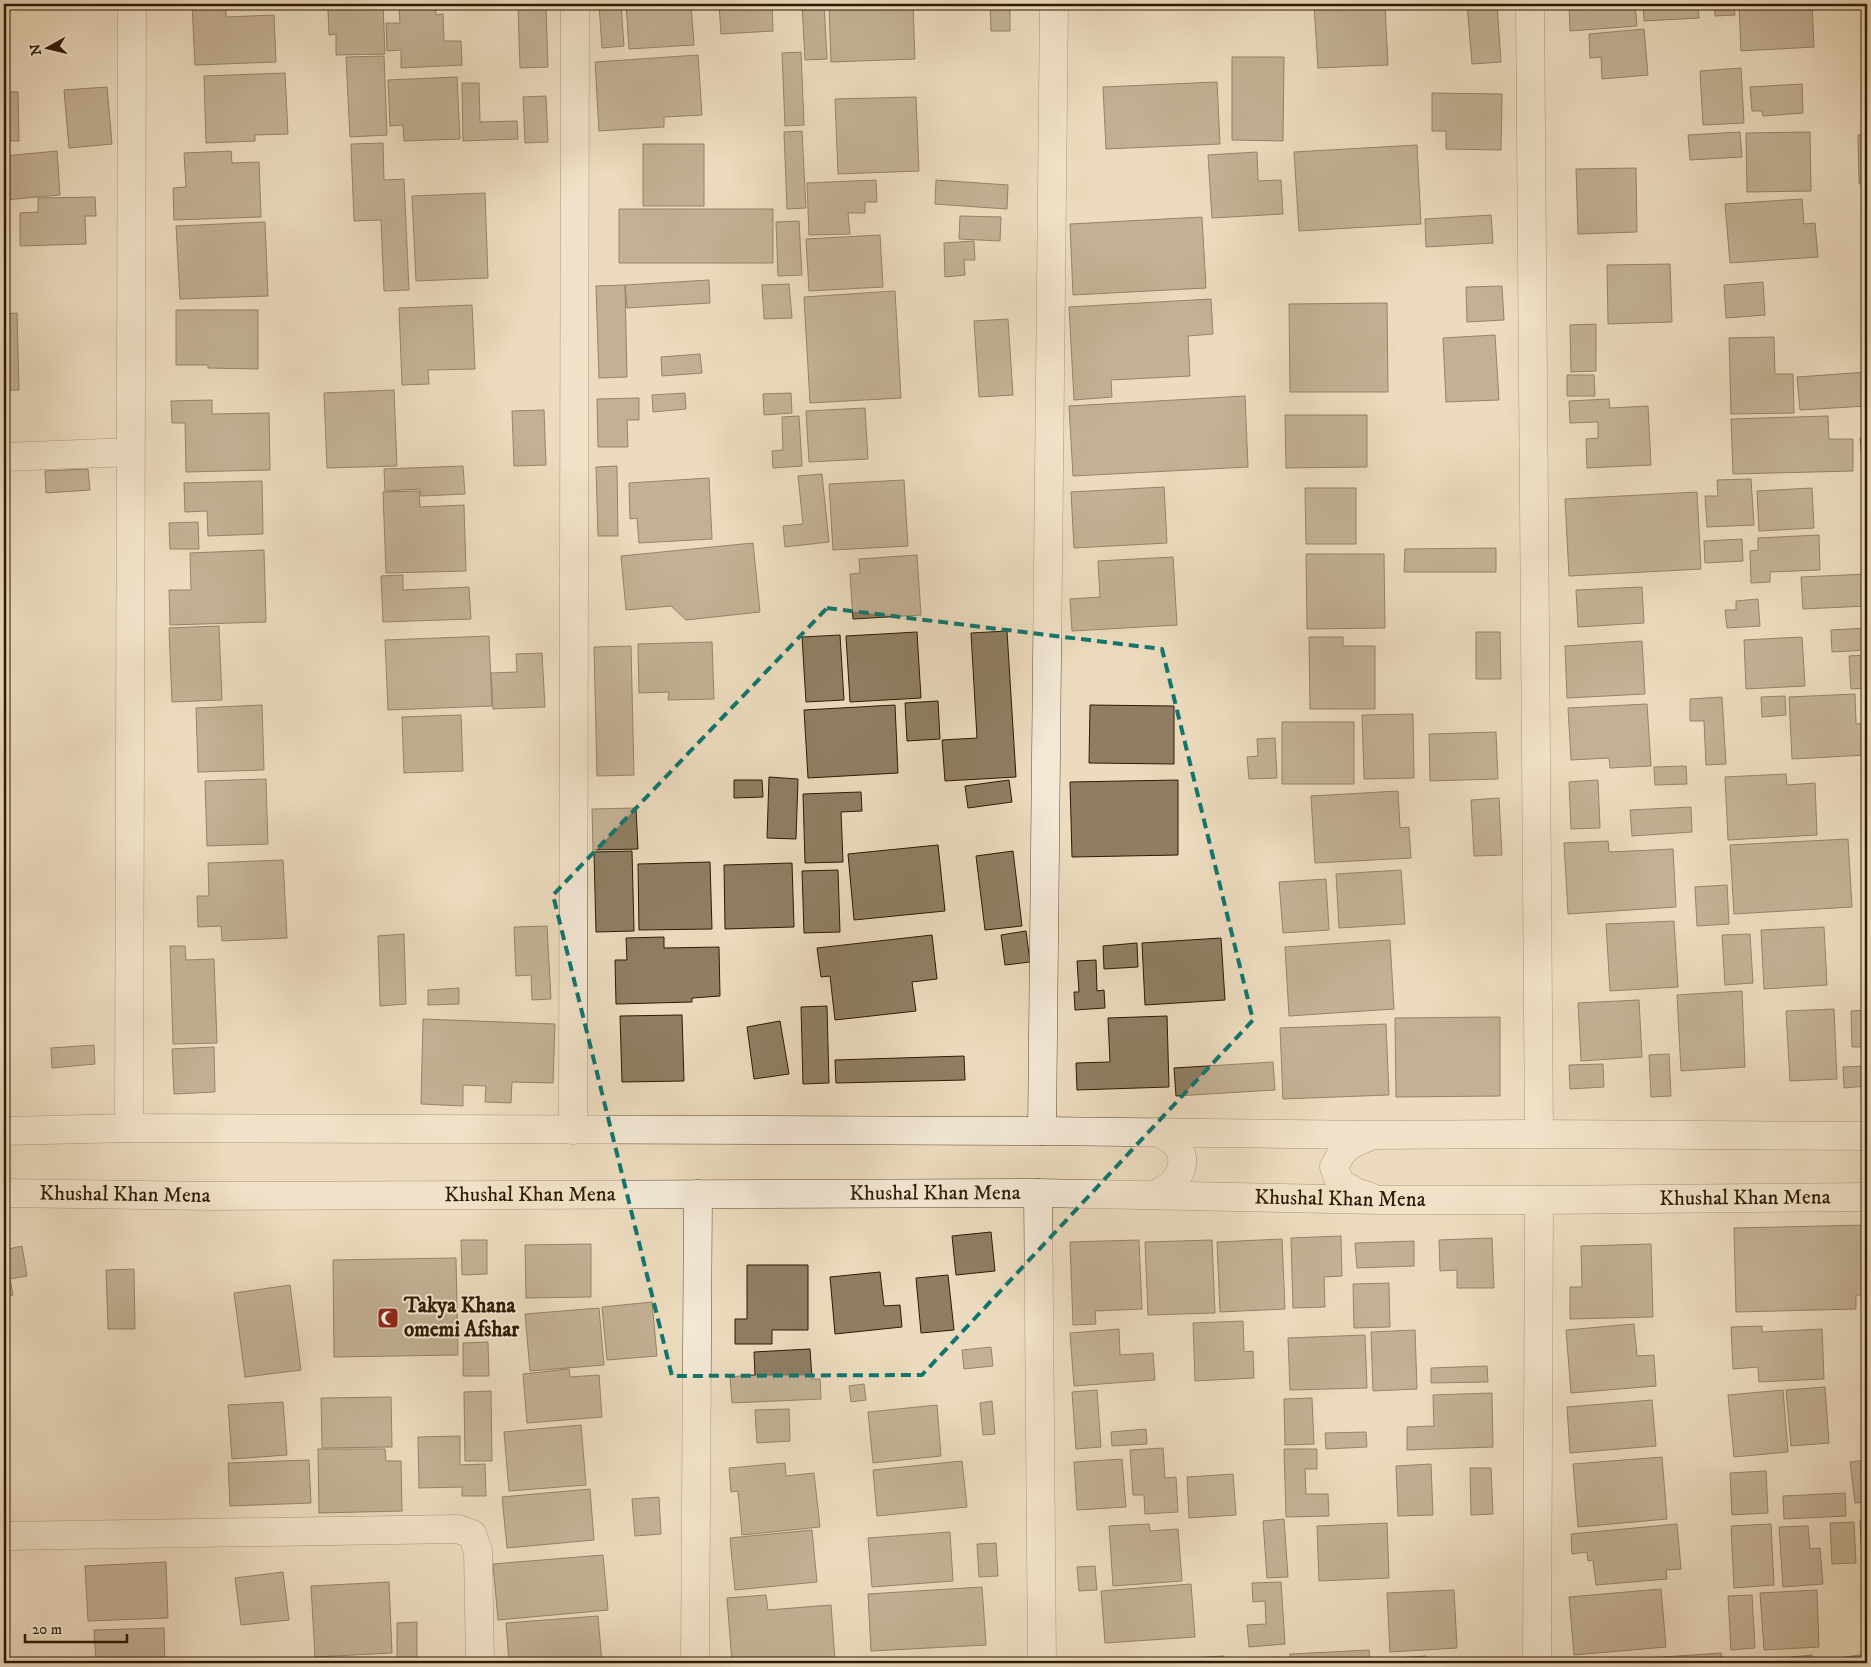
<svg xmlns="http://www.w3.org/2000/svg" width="1871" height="1667" viewBox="0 0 1871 1667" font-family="'IM FELL DW Pica',serif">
  <rect width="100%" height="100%" fill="#ecdbbe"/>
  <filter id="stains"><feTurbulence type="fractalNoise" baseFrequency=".004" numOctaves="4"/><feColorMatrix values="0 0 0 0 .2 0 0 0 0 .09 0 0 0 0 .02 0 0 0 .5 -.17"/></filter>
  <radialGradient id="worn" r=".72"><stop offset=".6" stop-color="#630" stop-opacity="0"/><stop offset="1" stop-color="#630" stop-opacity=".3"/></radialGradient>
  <!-- building -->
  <path fill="#907e64" stroke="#2d1a03" d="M192,4H226V17L274,15L276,62L195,65Z
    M334,4H383L385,54L336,55V34L329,35L328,9H334Z
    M599,4H621L624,46L602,48Z
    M626,4H691L694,45L629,49Z
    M719,4H772L773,31L721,34Z
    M802,4H824L827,59L805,60Z
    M829,4H913L915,59L831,62Z
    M990,4H1010V31H991Z
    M1347,4H1385L1388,65L1318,68L1314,5Z
    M1467,4H1497L1501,62L1472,64Z
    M1569,4H1635L1637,26L1570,31Z
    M1643,4H1698L1699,18L1644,21Z
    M1714,4H1734L1735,15L1715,16Z
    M1739,4H1812L1814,47L1741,51Z
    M435,5L436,15L443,14L444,41H461L462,65L401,68V50L387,51L386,23H400L399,7Z
    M546,7L548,67L520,68L518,8Z
    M1644,29L1648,75L1602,79L1601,57L1590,58L1589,34Z
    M801,52L804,125L785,126L782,53Z
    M698,55L702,115L664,117V127L599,131L595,62Z
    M384,56L387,135L350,137L346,57Z
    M1232,57H1284L1283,141L1232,140Z
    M1741,68L1744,123L1703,125L1700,71Z
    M285,73L288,134L255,135V141L206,143L204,76Z
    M457,77L460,139L404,141L403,125L390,126L388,80Z
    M1217,82L1220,144L1106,149L1103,87Z
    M462,83H479L480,122L517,121L518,139L463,141Z
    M1802,84L1803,113L1763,116L1762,111H1752L1750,87Z
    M107,87L112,144L69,148L64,90Z
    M4,92H18L19,141H4Z
    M1432,93L1502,94L1501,150L1446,149V131H1432Z
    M546,96L548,142L525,143L523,97Z
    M916,97L919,171L838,174L835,99Z
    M802,131L806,208L787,209L784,132Z
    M1740,132L1742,157L1690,160L1688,135Z
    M1810,132L1811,191L1747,192L1746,133Z
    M1858,135H1867V183L1859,184Z
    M383,143L384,180L404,179L409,290L384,291L381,220L354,221L351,144Z
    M643,144H704V206H643Z
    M1417,145L1421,224L1299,231L1294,152Z
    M57,151L60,195L4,200V156Z
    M231,151L232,163L259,162L261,217L174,220L173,188L186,187L184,153Z
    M1257,152L1258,181L1281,180L1283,214L1212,218L1208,155Z
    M1636,168L1637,232L1578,234L1576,169Z
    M876,180L877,202H865V213H848L850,234L809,235L807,183Z
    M936,180L1008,185L1007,209L935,204Z
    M485,193L488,278L416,281L412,196Z
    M95,197L96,216H85L86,244L20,246V213L38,212V198Z
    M1802,199L1804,224L1815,223L1818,257L1730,263L1725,204Z
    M619,209H773V263H619Z
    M1491,215L1493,243L1426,247L1425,219Z
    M960,216L1001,217L1000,241L959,239Z
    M1202,217L1206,288L1073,295L1070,224Z
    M799,221L802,275L778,276L776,222Z
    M265,222L268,296L180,299L176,226Z
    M880,235L883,287L809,291L806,239Z
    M974,241L975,260H964L965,275L945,277L944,243Z
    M1670,264L1672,322L1608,324L1607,265Z
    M709,280L710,303L627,308L625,285Z
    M1763,282L1765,315L1726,318L1724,285Z
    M789,284L792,318L764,319L762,285Z
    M625,285L627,377L599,378L596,286Z
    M1502,286L1504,320L1467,322L1466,287Z
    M895,291L901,398L810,403L804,297Z
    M1211,299L1213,334L1188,336L1190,376L1111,380L1112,397L1074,400L1069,307Z
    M1387,303L1388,392H1290L1289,304Z
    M472,305L475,369L428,370L429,384L402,385L399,308Z
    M176,310H258V369L208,368V365H176Z
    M17,313L19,390H4V314Z
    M1008,319L1013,395L979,397L974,321Z
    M1596,324V371L1571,372L1570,325Z
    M1495,335L1499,400L1446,402L1443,338Z
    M1774,337L1775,374H1793L1794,413L1731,414L1729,338Z
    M700,354L702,373L662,376L661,357Z
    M1867,372V406L1800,410L1797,377Z
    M1567,375H1594L1595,396H1567Z
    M394,390L397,466L327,468L324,393Z
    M685,393L686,409L653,412L652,395Z
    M791,393L792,413L764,415L763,394Z
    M1245,396L1248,467L1073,476L1069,406Z
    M639,398V420H627L628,447H598L597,399Z
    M1609,399L1610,408L1648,406L1651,465L1587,468L1586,439L1598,438V422L1570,423L1569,401Z
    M212,400V414L269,413L270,470L186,472L185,423H172L171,401Z
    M865,408L868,459L809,462L806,411Z
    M544,410L546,465L514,466L512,411Z
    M1285,415H1367V467L1286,468Z
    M799,416L802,466L773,468L772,451L783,450L782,417Z
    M1828,416L1829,439H1853V471L1733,474L1731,419Z
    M1860,438H1867V473H1863Z
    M463,466L465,494L421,496L420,489L385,491L384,469Z
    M617,466L618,536H598L596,467Z
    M88,469L90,490L46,493L45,471Z
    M822,474L829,542L785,547L783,526L803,524L798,476Z
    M709,478L712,539L639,543L637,518L630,519L629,483Z
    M1751,479L1754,525L1707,527L1705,496H1718L1717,480Z
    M904,480L908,546L833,550L829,484Z
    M262,481L263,534L208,536L207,511L185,512L184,483Z
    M1164,487L1167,543L1074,548L1071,492Z
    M1305,488H1356V544H1306Z
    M1812,488L1814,528L1759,531L1757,491Z
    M419,491L420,507L464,505L466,571L386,573L383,492Z
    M1697,492L1701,569L1569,576L1565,499Z
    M198,522L199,549H170L169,523Z
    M1819,535L1820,570L1770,572V582L1751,583L1750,551L1758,550V538Z
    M1742,539L1743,561L1705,563L1704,541Z
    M753,543L760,612L686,620L671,606L626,610L621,556Z
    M1496,548V572H1404L1405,549Z
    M264,550L266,622L170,625L169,590H191L190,553Z
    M1306,554H1384L1385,628L1307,629Z
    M917,555L921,615L853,619L850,574L860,573L859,559Z
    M1173,557L1177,625L1072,631L1070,599L1100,597L1098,561Z
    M1867,574V606L1803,609L1801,577Z
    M403,575V590L469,587L471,619L383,622L381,576Z
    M1642,587L1644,623L1578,627L1576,590Z
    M1758,599L1760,626L1727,628L1725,610H1736V601Z
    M219,626L222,700L172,702L169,628Z
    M1867,628V650L1832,652L1831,630Z
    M1007,631L1016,777L945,781L942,740L977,738L971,633Z
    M917,632L921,698L850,702L846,636Z
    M1476,632H1500L1501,679H1476Z
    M840,635L844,700L806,702L802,637Z
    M489,636L492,706L388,710L385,640Z
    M1309,637H1343V646H1375V709H1310Z
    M1802,637L1805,686L1746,689L1744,640Z
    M1642,641L1645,694L1567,698L1565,646Z
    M712,642L714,699L668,700L669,692L639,693L638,644Z
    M631,646L634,775L597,776L594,647Z
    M542,653L545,707L493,709L491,673L517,672L516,654Z
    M1867,655V688L1851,689L1849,656Z
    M1855,694L1856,724L1867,723V755L1792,759L1789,697Z
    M1785,696L1786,715L1762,717L1761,697Z
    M1722,697L1726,764L1706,765L1704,721H1690V699Z
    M938,701L940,739L907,741L905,703Z
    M1647,704L1651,766L1610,768L1609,758L1571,760L1568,708Z
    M262,705L264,770L198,772L196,708Z
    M895,705L898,773L808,778L804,710Z
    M1090,705L1174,706V764L1089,763Z
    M1413,714L1414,778L1364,779L1362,715Z
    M461,715L463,771L404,773L402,717Z
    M1282,722H1354V784H1282Z
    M1496,732L1498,779L1430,781L1429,734Z
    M1275,738L1277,778L1249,779L1247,757L1258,756L1257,739Z
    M1686,766L1687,784L1655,785L1654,767Z
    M1786,774L1787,785L1815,783L1817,835L1728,840L1725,777Z
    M769,777L798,779L796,839L767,838Z
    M266,779L268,844L207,846L205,781Z
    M734,780H762L763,797L734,798Z
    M1009,780L1012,802L968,808L965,786Z
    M1178,780V855L1072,857L1070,782Z
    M1598,780L1600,828L1571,829L1569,782Z
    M1398,791L1400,828L1409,827L1411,858L1315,863L1311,796Z
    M861,792L862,811L841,812L843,862L805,863L803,794Z
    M1499,798L1502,855L1474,856L1471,800Z
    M1691,807L1692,832L1632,836L1630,810Z
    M636,808L638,849L593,850L592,809Z
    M1848,839L1852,907L1734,914L1730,845Z
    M1608,841L1609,852L1673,849L1676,907L1568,914L1564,843Z
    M938,845L945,911L854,920L848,854Z
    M632,851L634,931L596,932L594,852Z
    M1013,851L1022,926L985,930L976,856Z
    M283,860L287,938L222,941L221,926L198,927L197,896H209L208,863Z
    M710,862L712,929L639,930L638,864Z
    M792,863L794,927L725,929L724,865Z
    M838,870L840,932L804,933L802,871Z
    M1401,870L1405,924L1339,928L1336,874Z
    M1326,879L1329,930L1283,933L1279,882Z
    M1727,885L1729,924L1697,926L1695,887Z
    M1674,921L1678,987L1610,991L1606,924Z
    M547,926L551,999L532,1000L531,975L516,976L514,927Z
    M1824,927L1827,985L1764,989L1761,930Z
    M1026,931L1030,962L1005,965L1001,935Z
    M404,934L406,1004L380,1006L378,936Z
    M1750,934L1753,983L1725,985L1722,935Z
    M932,935L937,979L912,982L916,1011L835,1020L830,976L821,977L817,948Z
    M664,937V948L719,947L720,996L692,998V1002L616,1004L615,960H627L626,938Z
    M1221,938L1225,1000L1145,1005L1142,943Z
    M1390,940L1394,1009L1289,1016L1285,947Z
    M1137,943L1138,967L1104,969L1103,946Z
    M170,946H185L186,960L214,959L217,1043L173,1044Z
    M1096,960L1097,991L1104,990L1105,1008L1075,1010L1074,992H1079L1077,961Z
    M459,988V1004L428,1005V990Z
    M1742,991L1745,1067L1681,1071L1677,995Z
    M1639,1000L1642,1057L1581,1061L1578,1003Z
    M827,1006L829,1083L803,1084L801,1007Z
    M1834,1009L1837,1079L1790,1081L1786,1011Z
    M1867,1010V1047H1852L1851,1011Z
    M682,1015L684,1081L622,1082L620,1016Z
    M1167,1016L1169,1087L1077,1090L1076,1063L1110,1062L1108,1018Z
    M1500,1017V1096L1396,1097L1395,1018Z
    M423,1019L555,1024L553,1083L512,1082L511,1103L485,1102L486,1086L463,1085V1106L421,1104Z
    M780,1021L789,1074L754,1079L747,1027Z
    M1386,1024L1389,1095L1283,1099L1280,1028Z
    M94,1045L95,1064L52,1068L51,1048Z
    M214,1047L215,1092L174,1094L172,1049Z
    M1669,1054L1671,1096L1651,1097L1649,1055Z
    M964,1056L965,1080L836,1083L835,1060Z
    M1273,1062L1275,1090L1176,1096L1174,1068Z
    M1603,1064L1604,1087L1570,1089L1569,1065Z
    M1867,1066V1086L1844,1088L1843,1067Z
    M1867,1225V1295H1856V1309L1736,1312L1734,1228Z
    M991,1232L995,1271L956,1275L952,1236Z
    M1341,1236L1342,1276L1324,1277L1325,1307L1293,1308L1291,1238Z
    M1492,1238L1494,1288H1457V1270L1440,1271L1439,1240Z
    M1282,1239L1285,1309L1220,1312L1217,1242Z
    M461,1240H487V1274L462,1275Z
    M1139,1240L1142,1309L1095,1311L1096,1324L1073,1325L1070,1242Z
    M1212,1240L1215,1313L1148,1315L1145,1242Z
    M1414,1241V1266L1357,1268L1355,1243Z
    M591,1244V1297L526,1298L525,1245Z
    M1651,1244L1653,1317L1570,1319V1287H1582L1581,1246Z
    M22,1246L27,1276L10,1279L13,1295L4,1296V1250Z
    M456,1258L458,1355L334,1357L333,1260Z
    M747,1265H808V1330H772V1344H735V1319H747Z
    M134,1269L135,1329H108L106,1270Z
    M880,1272L884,1306L900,1305L902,1327L835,1334L830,1277Z
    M948,1275L954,1330L921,1333L916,1278Z
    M1389,1283L1390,1327L1354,1328L1353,1284Z
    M290,1285L301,1370L245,1377L234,1293Z
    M652,1302L657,1356L607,1360L602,1307Z
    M599,1308L604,1365L530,1371L525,1314Z
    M1243,1321L1244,1352L1253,1351L1254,1378L1195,1381L1193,1323Z
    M1634,1324L1637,1356L1654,1355L1656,1386L1571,1393L1566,1330Z
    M1762,1326V1332L1822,1329L1824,1379L1759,1382L1758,1367L1733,1369L1731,1327Z
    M1119,1329L1120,1355L1153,1353L1155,1380L1074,1386L1070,1333Z
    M1415,1330L1417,1389L1373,1391L1371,1332Z
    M1365,1335L1367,1388L1290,1390L1288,1338Z
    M488,1342L489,1376H463V1343Z
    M991,1347L993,1366L964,1369L962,1350Z
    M810,1349L812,1379H820L821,1399L732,1403L730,1377L755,1375L754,1352Z
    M1487,1366L1488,1382L1431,1383V1368Z
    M569,1369L570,1377L599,1375L602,1417L527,1423L523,1374Z
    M864,1384L866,1400L851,1402L849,1386Z
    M1825,1387L1829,1443L1791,1446L1786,1390Z
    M1097,1390L1101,1447L1076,1449L1072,1392Z
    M1783,1390L1788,1452L1734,1457L1728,1395Z
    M491,1391L492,1461H465L464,1392Z
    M1492,1393L1493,1447L1407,1450V1427L1434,1426L1433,1395Z
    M391,1397L392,1447L322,1448L321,1398Z
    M1312,1398L1314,1444L1285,1445L1284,1399Z
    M1652,1400L1656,1446L1570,1453L1567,1407Z
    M992,1401L995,1434L983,1435L980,1403Z
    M283,1402L287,1455L232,1459L228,1405Z
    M937,1405L941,1456L873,1463L868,1412Z
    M789,1409L790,1441L757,1443L755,1410Z
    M581,1425L586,1485L509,1491L504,1432Z
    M1146,1429L1147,1444L1112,1446L1111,1432Z
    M1366,1432L1367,1447L1326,1449L1325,1433Z
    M460,1436V1465L485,1464L486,1496H462V1487L419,1488L418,1437Z
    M1163,1448L1165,1478L1176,1477L1178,1512L1145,1514L1144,1495H1133L1130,1450Z
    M318,1449H385L386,1461H401L402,1511L319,1513Z
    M1284,1449H1317V1469H1305L1306,1494H1328L1329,1516L1286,1517Z
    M1662,1457L1667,1519L1578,1527L1573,1464Z
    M1122,1459L1126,1507L1077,1510L1074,1462Z
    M309,1460L311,1503L230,1506L228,1463Z
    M1867,1460V1502L1855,1503L1850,1462Z
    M962,1461L967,1507L877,1516L873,1470Z
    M785,1463L786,1476L814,1473L820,1527L742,1535L738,1491L731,1492L729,1468Z
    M1431,1464L1433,1515L1398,1516L1396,1466Z
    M1470,1468H1491L1493,1514L1471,1515Z
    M1766,1471L1768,1513L1732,1515L1730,1473Z
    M1233,1474L1236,1515L1189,1518L1187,1477Z
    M590,1489L594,1540L507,1548L502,1497Z
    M1845,1493L1846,1516L1784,1519L1783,1496Z
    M659,1497L661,1534L635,1536L632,1499Z
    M1284,1519L1288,1577L1267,1578L1263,1521Z
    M1867,1519V1563H1862L1860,1520Z
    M1854,1522L1856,1563L1832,1564L1830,1523Z
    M1387,1523L1389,1578L1319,1581L1317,1526Z
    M1149,1524L1150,1531L1178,1529L1182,1581L1113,1586L1109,1526Z
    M1677,1524L1681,1569L1666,1570L1667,1579L1596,1585L1593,1560L1588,1561L1587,1552L1572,1554L1571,1534Z
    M1771,1524L1774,1585L1734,1588L1731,1526Z
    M1808,1526L1810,1549L1820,1548L1823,1584L1783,1587L1779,1527Z
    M812,1530L817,1582L735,1590L730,1538Z
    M950,1532L953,1581L872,1587L868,1538Z
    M996,1543L998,1576L979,1577L977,1544Z
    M603,1555L608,1610L498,1620L493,1564Z
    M166,1562L168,1618L88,1621L85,1566Z
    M1095,1566L1097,1590L1079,1591L1077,1567Z
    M283,1572L289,1620L241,1625L235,1578Z
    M389,1582L392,1653L315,1657L311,1586Z
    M1281,1582L1285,1644L1249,1647L1247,1625L1266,1624L1265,1601L1253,1602L1252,1583Z
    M1191,1584L1195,1637L1105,1643L1101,1591Z
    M982,1587L986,1645L871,1651L868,1594Z
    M1661,1589L1666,1647L1574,1655L1569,1597Z
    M1454,1590L1457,1648L1390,1652L1387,1593Z
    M1817,1590L1819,1647L1764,1650L1760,1593Z
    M766,1595L768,1610L831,1605L835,1661L812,1663H732L727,1598Z
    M1752,1595L1755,1648L1731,1650L1728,1596Z
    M598,1616L602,1663H509L506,1623Z
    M417,1622V1663H397V1623Z
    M164,1628L165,1663H96L94,1630Z
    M1369,1650L1370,1663H1290V1654Z
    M1721,1653L1722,1663H1647V1658Z
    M1867,1654V1663H1846L1845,1657Z
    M1812,1655L1813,1663H1734Z
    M1224,1656L1225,1663H1155V1660Z
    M1426,1656L1427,1663H1393V1658Z
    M1278,1657L1279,1663H1232V1659Z
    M1148,1659L1149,1663H1073Z"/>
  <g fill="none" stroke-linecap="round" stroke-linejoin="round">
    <!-- minor casing -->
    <g stroke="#5d4a32" stroke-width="29">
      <path id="minor" d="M1530,4L1539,1134
        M4,457L130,452
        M129,1128L132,4
        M573,1130L575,4
        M1042,1131L1054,4
        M1038,1193L1042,1663
        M4,1536L458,1529L472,1534L478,1551L480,1663
        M695,1663L698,1194
        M1537,1663L1539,1200"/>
    </g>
    <!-- tertiary casing -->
    <g stroke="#5d4a32" stroke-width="29">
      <g id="tertiary">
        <path d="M4,1131L129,1128L1042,1131L1373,1135L1539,1134L1867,1136"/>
        <path d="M1371,1136C1350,1144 1344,1146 1334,1167L1340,1183L1356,1192L1371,1197"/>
        <path id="s1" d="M4,1193L211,1196L1038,1193L1379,1200H1539L1867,1197"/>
        <path d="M1154,1195C1159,1192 1166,1189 1171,1185C1181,1176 1186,1160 1179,1149C1175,1141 1165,1136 1158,1132"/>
      </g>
    </g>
    <!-- minor -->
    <use href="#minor" stroke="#f3e8d5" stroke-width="28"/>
    <!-- tertiary -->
    <use href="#tertiary" stroke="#f3e8d5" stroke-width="28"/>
  </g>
  <!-- marked area -->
  <path d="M0 0H1871V1667H0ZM827,608L1162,649L1253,1020L922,1375L672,1376L553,895Z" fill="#ecdbbe" fill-opacity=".55" fill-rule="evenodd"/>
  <path fill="none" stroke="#0f766e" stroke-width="4" stroke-dasharray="10 6" stroke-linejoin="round" d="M827,608L1162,649L1253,1020L922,1375L672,1376L553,895Z"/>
  <!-- icons -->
  <defs>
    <g id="mosque-square" transform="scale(1.125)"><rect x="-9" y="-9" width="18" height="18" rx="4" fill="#8f2418" stroke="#f3e8d5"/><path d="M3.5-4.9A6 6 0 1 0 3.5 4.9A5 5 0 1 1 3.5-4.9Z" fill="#fff"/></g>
  </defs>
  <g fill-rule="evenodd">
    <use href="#mosque-square" x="388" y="1318"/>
  </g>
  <g text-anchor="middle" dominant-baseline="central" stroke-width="4" stroke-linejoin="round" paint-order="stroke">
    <!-- street labels -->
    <g font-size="21" fill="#2d1a03" stroke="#f3e8d5">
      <text stroke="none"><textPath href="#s1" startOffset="121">Khushal Khan Mena</textPath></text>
      <text stroke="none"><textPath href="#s1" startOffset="526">Khushal Khan Mena</textPath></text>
      <text stroke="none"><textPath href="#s1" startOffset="931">Khushal Khan Mena</textPath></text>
      <text stroke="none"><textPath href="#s1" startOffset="1336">Khushal Khan Mena</textPath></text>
      <text stroke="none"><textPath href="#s1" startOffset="1741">Khushal Khan Mena</textPath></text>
    </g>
    <!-- poi labels -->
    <g font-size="21" font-weight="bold" fill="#2d1a03" stroke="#f3e8d5" text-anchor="start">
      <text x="404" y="1306">Takya Khana<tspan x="404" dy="24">omemi Afshar</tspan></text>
    </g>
  </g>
  <!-- margin -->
  <rect width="1871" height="1667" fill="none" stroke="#ecdbbe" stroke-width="20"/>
  <rect x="5" y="5" width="1861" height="1657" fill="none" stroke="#2d1a03" stroke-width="2.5"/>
  <rect x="10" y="10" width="1851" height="1647" fill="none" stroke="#2d1a03"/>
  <!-- north arrow -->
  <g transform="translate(48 48) rotate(262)" stroke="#f3e8d5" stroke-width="4" paint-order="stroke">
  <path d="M0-4L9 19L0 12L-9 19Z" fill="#2d1a03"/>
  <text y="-8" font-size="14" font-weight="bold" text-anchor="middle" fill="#2d1a03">N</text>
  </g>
  <!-- scale -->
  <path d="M25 1634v8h102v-8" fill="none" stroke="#2d1a03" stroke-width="2.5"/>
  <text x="32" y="1634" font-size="15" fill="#2d1a03" stroke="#f3e8d5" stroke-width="4" paint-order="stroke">20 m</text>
  <rect width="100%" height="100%" filter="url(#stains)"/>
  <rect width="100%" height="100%" fill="url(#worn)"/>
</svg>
